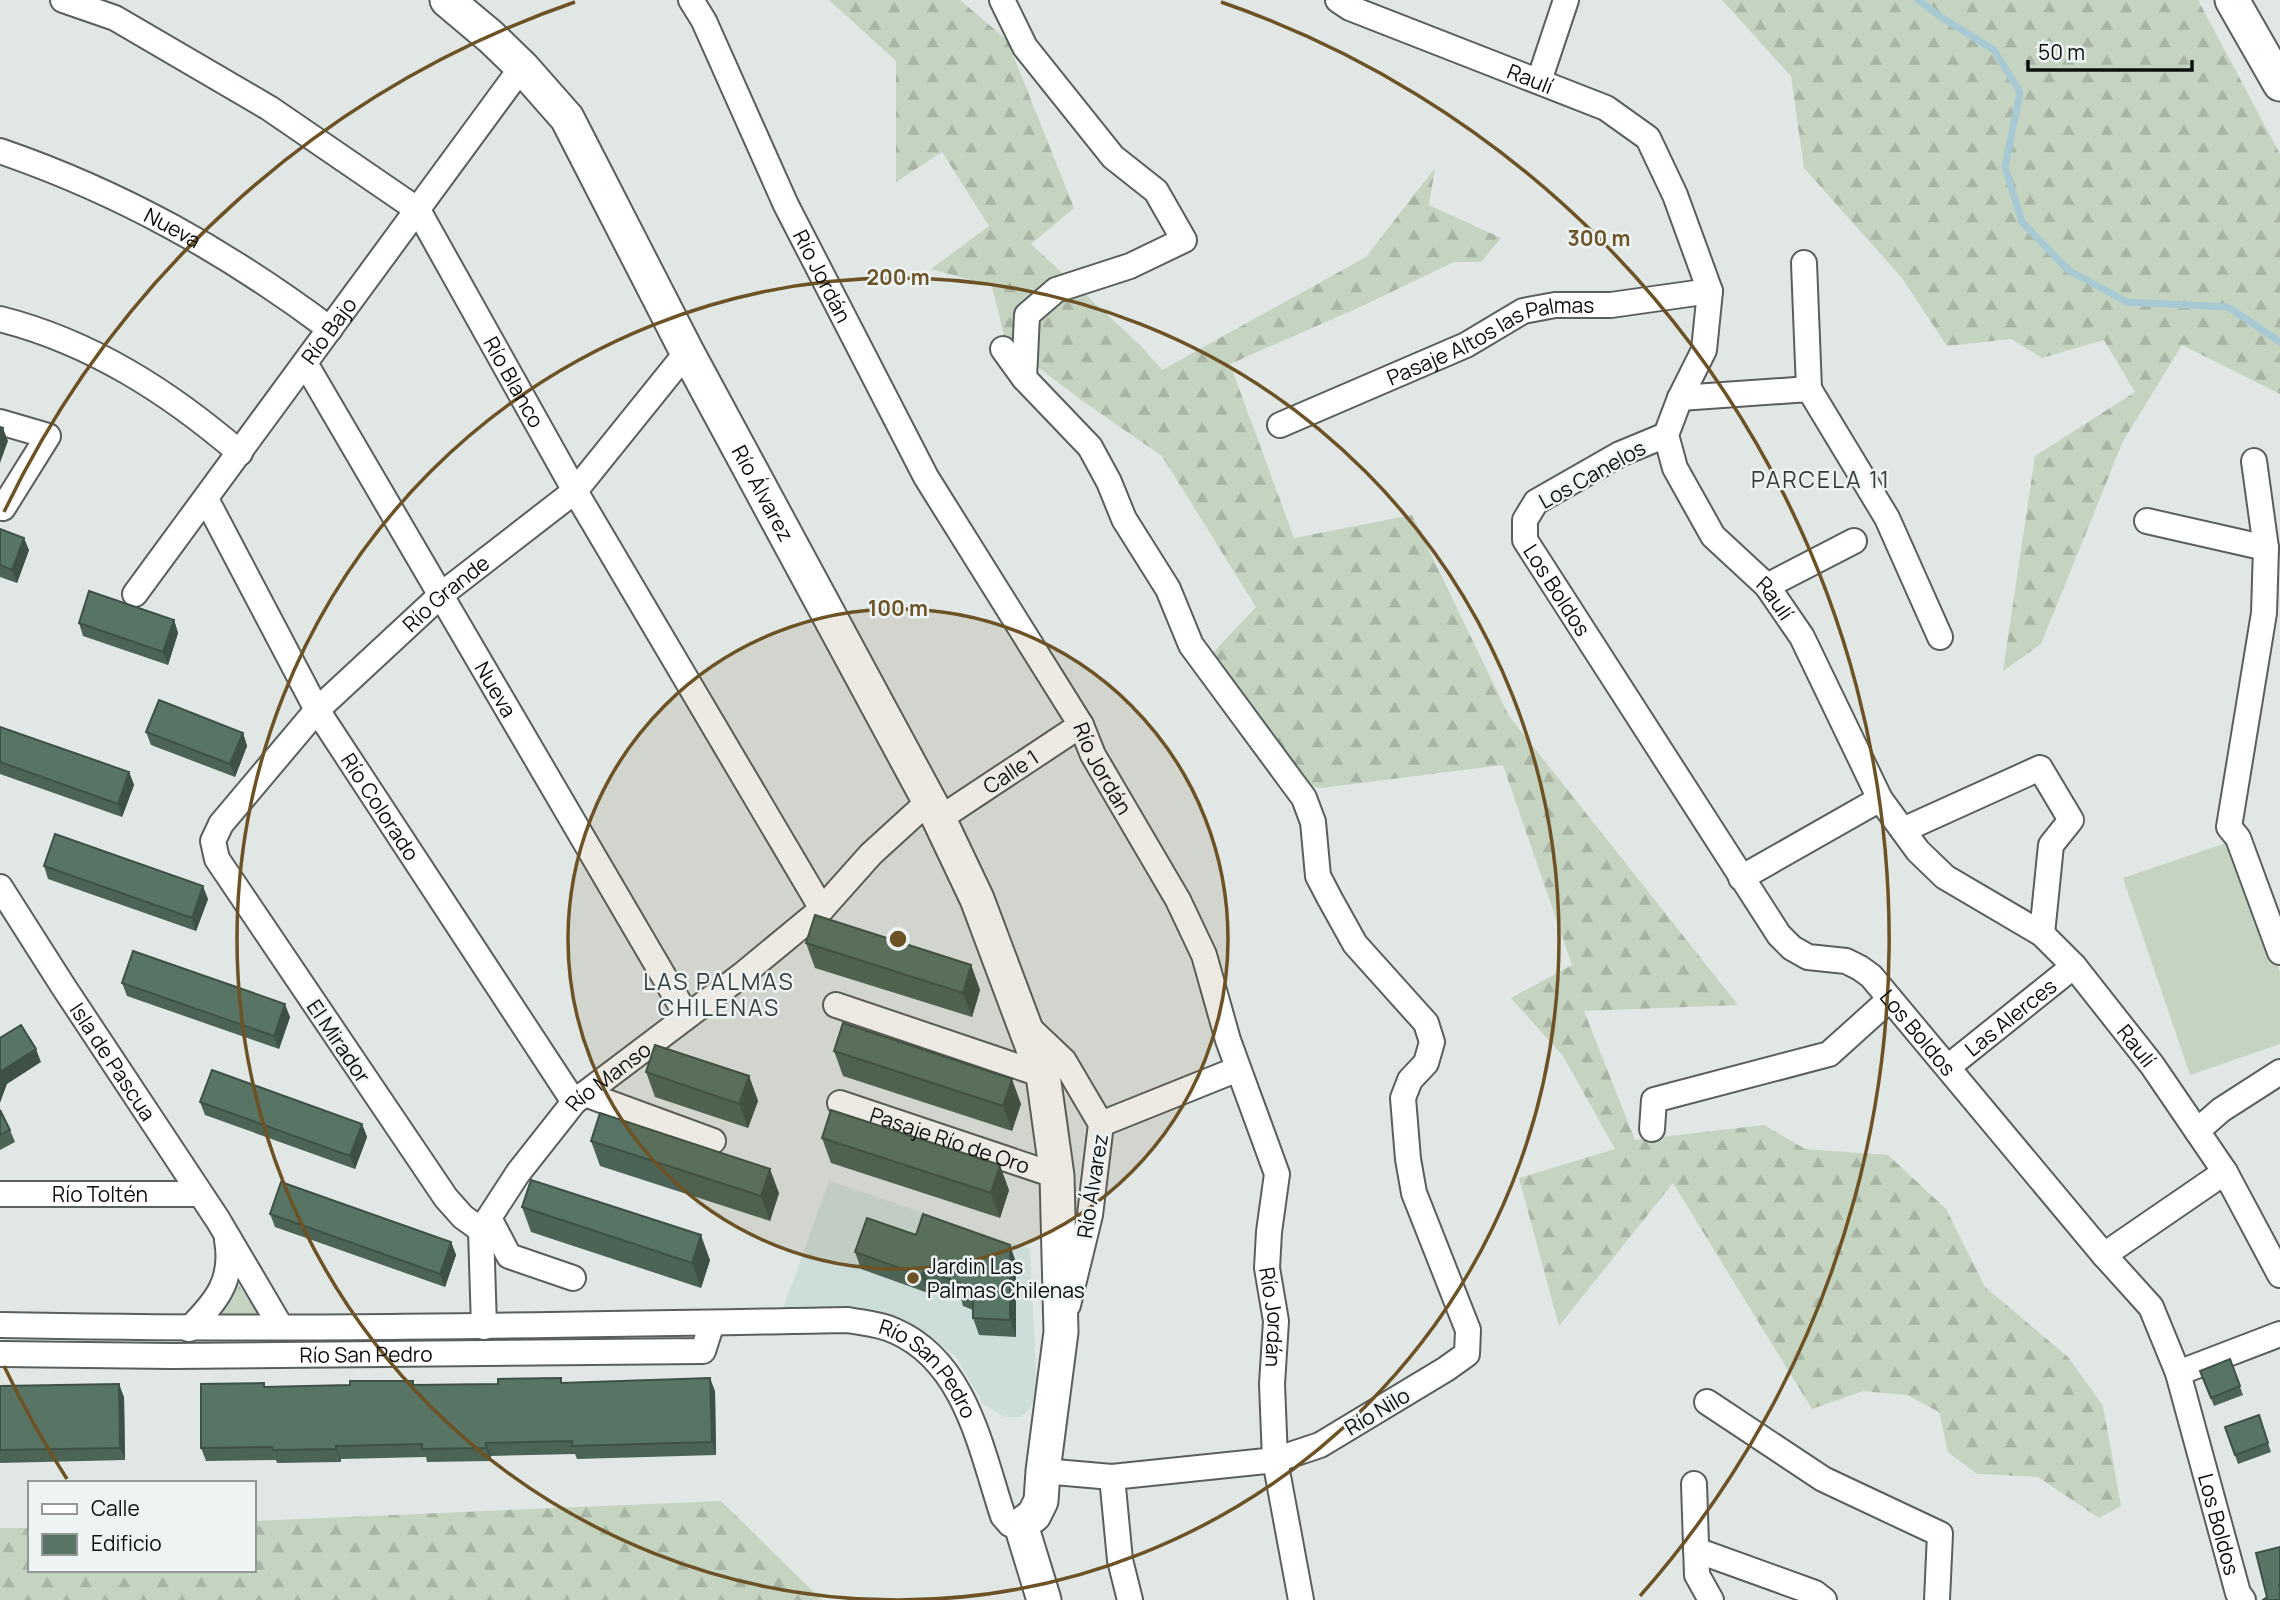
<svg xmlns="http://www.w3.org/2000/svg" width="2280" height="1600" viewBox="0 0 2280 1600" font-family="Manrope,sans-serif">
  <defs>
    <pattern id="grass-tufts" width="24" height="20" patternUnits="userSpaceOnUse" patternTransform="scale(1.75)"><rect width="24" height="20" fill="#c5d4c1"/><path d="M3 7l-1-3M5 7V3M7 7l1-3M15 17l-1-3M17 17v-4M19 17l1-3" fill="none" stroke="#a8b5a5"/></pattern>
    <pattern id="forest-firs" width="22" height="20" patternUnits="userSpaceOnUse" patternTransform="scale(1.75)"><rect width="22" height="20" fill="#c5d4c1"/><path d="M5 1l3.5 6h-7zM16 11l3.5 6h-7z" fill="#a8b5a5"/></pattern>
  </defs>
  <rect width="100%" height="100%" fill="#e0e7e5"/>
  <!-- built -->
  <path fill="#cdddd9" d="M829,1181L1030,1249L1037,1391L1035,1400L1026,1413L1020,1417H1005L984,1405L956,1357L931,1337L907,1323L851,1307L783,1309Z"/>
  <!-- grass -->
  <path fill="url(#grass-tufts)" d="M234,1278L260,1317H215Z"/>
  <!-- forest -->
  <path fill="url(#forest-firs)" d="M829,0H960L1007,40L1074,208L1031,244L1143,348L1162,370L1366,257L1435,168L1429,205L1501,238L1481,262H1454L1360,307L1230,364L1294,538L1412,515L1509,716L1738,1005L1584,1011L1635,1140L1764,1125L1805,1149L1888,1155L1946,1209L1985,1287L2068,1357L2103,1406L2121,1506L2099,1518L2038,1477L1977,1474L1948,1452L1939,1412L1907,1395L1863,1391L1812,1409L1673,1183L1559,1326L1519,1178L1615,1149L1563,1056L1511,998L1572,965L1503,765L1321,788L1299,785L1209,657L1256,607L1162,456L1084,402L1006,343L992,286L931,269L989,226L942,152L896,182V61Z
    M1722,0H2198L2280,154V394L2182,345L2123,441L2041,644L2003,671L2035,456L2135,392L2104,340L2042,358L2011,339L1947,346L1902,278L1804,168L1791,76Z
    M721,1501L822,1600H0V1528H30V1570H254V1521Z"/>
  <!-- garden -->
  <path fill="#c5d4c1" d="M2235,840L2280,972V1044L2190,1075L2123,878Z"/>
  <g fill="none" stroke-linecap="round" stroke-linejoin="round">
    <!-- stream -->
    <path stroke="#a7c9d4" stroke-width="7" d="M1918,0L1941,17L1994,50L2020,92L2005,167L2022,222L2068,270L2127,302L2228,307L2280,342"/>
    <!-- street casing -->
    <g stroke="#595f5d" stroke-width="28">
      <g id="street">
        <path id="s1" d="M63,0L115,18L269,108L418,210L575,491L822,909"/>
        <path id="s2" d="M691,0L704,21L786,205L926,477L1081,725L1093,755L1178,900L1204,955L1228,1040L1277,1174L1269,1232L1267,1268L1276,1321L1272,1384L1275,1460L1301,1600"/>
        <path d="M1002,0L1025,47L1113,157L1156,191L1184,240L1130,266L1056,290L1027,315L1024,378"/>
        <path id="s3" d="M1338,0L1350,8L1606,108L1648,138L1675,195L1710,291L1704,350L1680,398L1666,435L1675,468L1713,536L1767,586L1802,637L1880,799L1918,851L1945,877L2042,934L2074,966L2152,1065L2225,1172L2280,1275"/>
        <path d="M1539,81L1566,0"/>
        <path id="s4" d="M0,151C122,193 227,252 330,329"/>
        <path d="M1804,263L1809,389"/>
        <path d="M0,319C91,342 169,392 240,453"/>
        <path d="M1003,349L1024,378L1090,447L1109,482L1124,519L1168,589L1191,645L1304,798L1313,822L1318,876L1330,899L1355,944L1426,1023L1432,1042L1426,1063L1410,1080L1403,1098L1408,1159L1414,1193L1468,1330L1467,1354L1446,1369L1320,1445L1275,1460L1112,1477L1043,1471"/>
        <path id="s5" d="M305,363L687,1016"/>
        <path d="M1680,398L1809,389L1887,518L1940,637"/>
        <path d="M0,422L48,436L3,508"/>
        <path id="s6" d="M1280,425L1466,345L1523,311L1555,305H1611L1710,291"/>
        <path id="s7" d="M1666,435L1620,454L1536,502L1525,520V540L1779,935L1792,948L1808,957L1846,961L1860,968L1871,976L2104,1255L2151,1307L2178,1373L2238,1593L2243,1600"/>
        <path d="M2254,461L2266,548L2264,613L2229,827L2238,838L2280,952"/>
        <path id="s8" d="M206,499L317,710L574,1102"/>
        <path d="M2147,521L2266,548"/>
        <path d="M1767,586L1854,541"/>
        <path id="s9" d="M135,594L522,67"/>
        <path id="s10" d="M939,819L1081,725"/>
        <path d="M1903,830L2040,768L2071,820L2051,845L2042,934"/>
        <path d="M1741,878L1880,799"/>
        <path id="s11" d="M0,887L63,986L218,1220L281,1327"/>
        <path d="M836,1005L1043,1075"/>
        <path d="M1026,1025L1064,1061L1101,1124L1090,1215L1068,1305"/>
        <path id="s12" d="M1948,1067L2074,966"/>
        <path d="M585,1094L713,1141"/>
        <path id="s13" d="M840,1103L1057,1176"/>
        <path d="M1101,1124L1238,1069"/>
        <path d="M1652,1129L1654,1100L1829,1054L1890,999"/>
        <path d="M2197,1131L2221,1110L2280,1072"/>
        <path id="s14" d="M0,1194H200"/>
        <path d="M489,1218L509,1256L573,1278"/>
        <path id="s15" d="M481,1230L463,1217L446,1198L217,859L213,841L221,824L317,710L442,594L575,491L687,352"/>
        <path d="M2104,1255L2225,1172"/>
        <path id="s16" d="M0,1325C283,1331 565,1325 848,1320C863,1323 881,1324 895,1331C966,1362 981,1450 1003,1516L1010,1524L1021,1525"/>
        <path id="s17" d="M484,1327L481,1230L518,1173L574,1102L742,975L822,909L871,854L928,802"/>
        <path d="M189,1329C217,1301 234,1280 227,1240"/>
        <path id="s18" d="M0,1354L173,1356L703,1351L712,1323"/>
        <path d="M2178,1373L2280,1334"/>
        <path d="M1707,1402L1823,1479L1940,1534L1937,1600"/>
        <path d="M1112,1477L1120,1560L1130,1600"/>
        <path d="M1694,1484L1697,1575L1711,1600"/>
        <path d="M1696,1550L1815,1593L1824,1600"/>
      </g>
    </g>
    <!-- secondary casing -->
    <g stroke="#595f5d" stroke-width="37">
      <g id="secondary">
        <path id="s19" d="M447,0L491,37L522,67L567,118L687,352L939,819L977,899L1043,1075L1057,1176L1061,1332L1043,1471L1041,1501L1034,1515L1021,1525L1044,1600"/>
        <path d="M2232,0L2280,84"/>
      </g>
    </g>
    <!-- street -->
    <use href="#street" stroke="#fff" stroke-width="24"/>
    <!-- secondary -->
    <use href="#secondary" stroke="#fff" stroke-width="33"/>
  </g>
  <!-- wall -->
  <path fill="#4c6456" d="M0,529L29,550L17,583L0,577Z
    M174,620L178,633L168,665L83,636L79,623Z
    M0,727L129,772L134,785L122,817L0,774Z
    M146,732L243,733L247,746L235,777L151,745Z
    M44,866L208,899L196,931L48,879Z
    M806,943L971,965L980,990L972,1017L815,968Z
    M122,983L290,1017L279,1049L127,996Z
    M834,1051L1021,1104L1012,1131L843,1076Z
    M646,1072L749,1076L758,1101L748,1128L655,1097Z
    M200,1102L362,1124L367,1137L355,1169L205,1115Z
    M0,1110L10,1130L15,1142L0,1150Z
    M822,1138L1009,1190L1000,1218L831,1163Z
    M591,1141L779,1193L770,1221L600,1166Z
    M522,1207L710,1260L701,1288L531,1232Z
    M270,1214L451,1242L456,1255L445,1287L275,1227Z
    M916,1235L1016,1262V1337L979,1335L973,1318V1310L963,1306L961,1298L930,1287L928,1293L861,1269L855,1252Z
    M2230,1359L2243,1395L2214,1406L2200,1371Z
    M562,1383L715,1391L716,1455L577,1459L575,1454L491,1456V1461L427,1462L426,1457L341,1459V1462L277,1463L276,1460L206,1461L201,1448L265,1387Z
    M0,1386L124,1397L125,1460L0,1463Z
    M2259,1415L2271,1452L2238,1464L2225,1427Z"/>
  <!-- shaded-wall -->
  <path fill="#3e5146" d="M3,428L8,441L0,463V437Z
    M24,538L29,550L17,583L12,570Z
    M174,620L178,633L168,665L163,652Z
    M243,733L247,746L235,777L230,764Z
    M129,772L134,785L122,817L118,804Z
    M203,886L208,899L196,931L192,918Z
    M971,965L980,990L972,1017L963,993Z
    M285,1004L290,1017L279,1049L274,1036Z
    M36,1049L41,1062L7,1084L0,1103V1078L2,1071Z
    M749,1076L758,1101L748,1128L739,1104Z
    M1012,1079L1021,1104L1012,1131L1003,1106Z
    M362,1124L367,1137L355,1169L350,1156Z
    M1000,1165L1009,1190L1000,1218L991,1193Z
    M770,1169L779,1193L770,1221L761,1196Z
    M701,1235L710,1260L701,1288L692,1263Z
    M451,1242L456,1255L445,1287L440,1274Z
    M1010,1245L1016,1262V1337L1010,1320Z
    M924,1270L930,1287L928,1293L922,1276Z
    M710,1378L715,1391L716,1455L712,1442Z
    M119,1384L124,1397L125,1460L120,1448Z
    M486,1443L491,1456V1461L486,1448Z
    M336,1446L341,1459V1462L336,1449Z"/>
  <!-- building -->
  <path fill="#587464" stroke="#3e5146" stroke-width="2" d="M0,427L3,428L0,437Z
    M0,529L24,538L12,570L0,565Z
    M89,591L174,620L163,652L79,623Z
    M159,700L243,733L230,764L146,732Z
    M0,727L129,772L118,804L0,762Z
    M55,834L203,886L192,918L44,866Z
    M815,915L971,965L963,993L806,943Z
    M133,951L285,1004L274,1036L122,983Z
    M843,1023L1012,1079L1003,1106L834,1051Z
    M21,1025L36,1049L2,1071L0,1078V1038Z
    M655,1045L749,1076L739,1104L646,1072Z
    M212,1070L362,1124L350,1156L200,1102Z
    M0,1110L10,1130L0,1135Z
    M831,1110L1000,1165L991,1193L822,1138Z
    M600,1113L770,1169L761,1196L591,1141Z
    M531,1180L701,1235L692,1263L522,1207Z
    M281,1182L451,1242L440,1274L270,1214Z
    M923,1214L1010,1245V1320L973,1318V1295L957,1289L960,1283L924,1270L922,1276L855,1252L867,1218L916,1235Z
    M2230,1359L2240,1386L2211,1398L2200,1371Z
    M561,1378V1383L710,1378L712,1442L572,1446V1441L486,1443V1448L422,1449V1444L336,1446V1449L273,1450L272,1447L201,1448V1384L264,1383V1387L350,1385V1381H413V1385L498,1384V1379Z
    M119,1384L120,1448L0,1450V1386Z
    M2259,1415L2268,1443L2235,1455L2225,1427Z
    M2280,1547V1585H2279L2280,1587V1600H2263L2267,1597L2256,1553Z"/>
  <!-- distance rings -->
  <circle cx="898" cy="939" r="330" fill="#6d5225" fill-opacity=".12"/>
  <g fill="none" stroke="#6d5225" stroke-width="3.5">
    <circle cx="898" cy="939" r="330"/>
    <circle cx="898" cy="939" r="661"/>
    <path d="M67 1479A991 991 0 0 1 4 1366M4 512A991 991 0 0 1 575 2M1221 2A991 991 0 0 1 1640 1596"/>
  </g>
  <!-- markers -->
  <circle fill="#6d5225" stroke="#edf4f3" stroke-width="2.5" cx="913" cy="1278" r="7"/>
  <g text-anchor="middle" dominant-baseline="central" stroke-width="5" stroke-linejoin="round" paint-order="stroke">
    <!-- street labels -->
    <g font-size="21" fill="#0c0f0e" stroke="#edf4f3">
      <text stroke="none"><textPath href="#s3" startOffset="208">Raulí</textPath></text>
      <text stroke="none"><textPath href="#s4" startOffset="189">Nueva</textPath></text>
      <text stroke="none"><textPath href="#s2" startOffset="306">Río Jordán</textPath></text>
      <text stroke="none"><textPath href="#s9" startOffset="327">Río Bajo</textPath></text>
      <text stroke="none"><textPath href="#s6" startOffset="229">Pasaje Altos las Palmas</textPath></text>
      <text stroke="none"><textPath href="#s1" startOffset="611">Río Blanco</textPath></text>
      <text transform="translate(1592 474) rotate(-29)">Los Canelos</text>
      <text stroke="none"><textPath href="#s19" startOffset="592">Río Álvarez</textPath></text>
      <text stroke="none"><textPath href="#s7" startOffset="247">Los Boldos</textPath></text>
      <text stroke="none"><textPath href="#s15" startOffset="817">Río Grande</textPath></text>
      <text stroke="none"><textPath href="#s3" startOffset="859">Raulí</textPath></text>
      <text stroke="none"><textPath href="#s5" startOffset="378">Nueva</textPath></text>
      <text stroke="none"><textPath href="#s2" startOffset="873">Río Jordán</textPath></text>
      <text stroke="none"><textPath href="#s10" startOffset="86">Calle 1</textPath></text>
      <text stroke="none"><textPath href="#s8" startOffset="354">Río Colorado</textPath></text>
      <text stroke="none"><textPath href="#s12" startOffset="80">Las Alerces</textPath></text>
      <text stroke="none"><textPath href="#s7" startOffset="835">Los Boldos</textPath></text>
      <text transform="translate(339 1041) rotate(56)">El Mirador</text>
      <text stroke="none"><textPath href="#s3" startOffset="1447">Raulí</textPath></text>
      <text stroke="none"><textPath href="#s11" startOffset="208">Isla de Pascua</textPath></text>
      <text stroke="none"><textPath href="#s17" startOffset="298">Río Manso</textPath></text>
      <text stroke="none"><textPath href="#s13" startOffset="116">Pasaje Río de Oro</textPath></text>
      <text transform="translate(1092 1186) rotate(-81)">Río Álvarez</text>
      <text stroke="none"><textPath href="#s14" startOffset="100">Río Toltén</textPath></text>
      <text stroke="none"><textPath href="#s2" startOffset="1461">Río Jordán</textPath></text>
      <text stroke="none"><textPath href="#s18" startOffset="366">Río San Pedro</textPath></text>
      <text stroke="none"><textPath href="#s16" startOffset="947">Río San Pedro</textPath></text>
      <text transform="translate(1377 1411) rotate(-31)">Río Nilo</text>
      <text stroke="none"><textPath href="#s7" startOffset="1423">Los Boldos</textPath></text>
    </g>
    <!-- poi labels -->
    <g font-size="21" fill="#0c0f0e" stroke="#edf4f3" text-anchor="start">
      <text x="927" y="1266">Jardin Las<tspan x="927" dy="24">Palmas Chilenas</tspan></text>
    </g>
    <!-- neighbourhood labels -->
    <g font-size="23" letter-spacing="2" fill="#373d3b" stroke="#edf4f3">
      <text x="1821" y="479">PARCELA 11</text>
      <text x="719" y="981">LAS PALMAS<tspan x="719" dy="26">CHILENAS</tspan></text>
    </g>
  </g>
  <circle cx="898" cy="939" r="10" fill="#6d5225" stroke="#edf4f3" stroke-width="3.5"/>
  <g font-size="21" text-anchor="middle" font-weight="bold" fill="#6d5225" stroke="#edf4f3" stroke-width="5" stroke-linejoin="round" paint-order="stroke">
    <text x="1599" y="246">300 m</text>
    <text x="898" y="285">200 m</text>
    <text x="898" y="616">100 m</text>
  </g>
  <!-- legend -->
  <rect x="28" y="1481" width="228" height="91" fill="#edf4f3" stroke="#939897" stroke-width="2"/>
  <rect x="42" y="1504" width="35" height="10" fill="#ffffff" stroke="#939897" stroke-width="2"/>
  <text x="91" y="1516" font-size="21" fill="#0c0f0e">Calle</text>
  <rect x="42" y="1534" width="35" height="21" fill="#587464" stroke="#939897" stroke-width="2"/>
  <text x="91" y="1551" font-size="21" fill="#0c0f0e">Edificio</text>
  <!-- scale -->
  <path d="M2028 60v10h164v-10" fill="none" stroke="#0c0f0e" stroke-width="3.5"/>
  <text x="2038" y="60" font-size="21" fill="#0c0f0e" stroke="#edf4f3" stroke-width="5" paint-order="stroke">50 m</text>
</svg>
